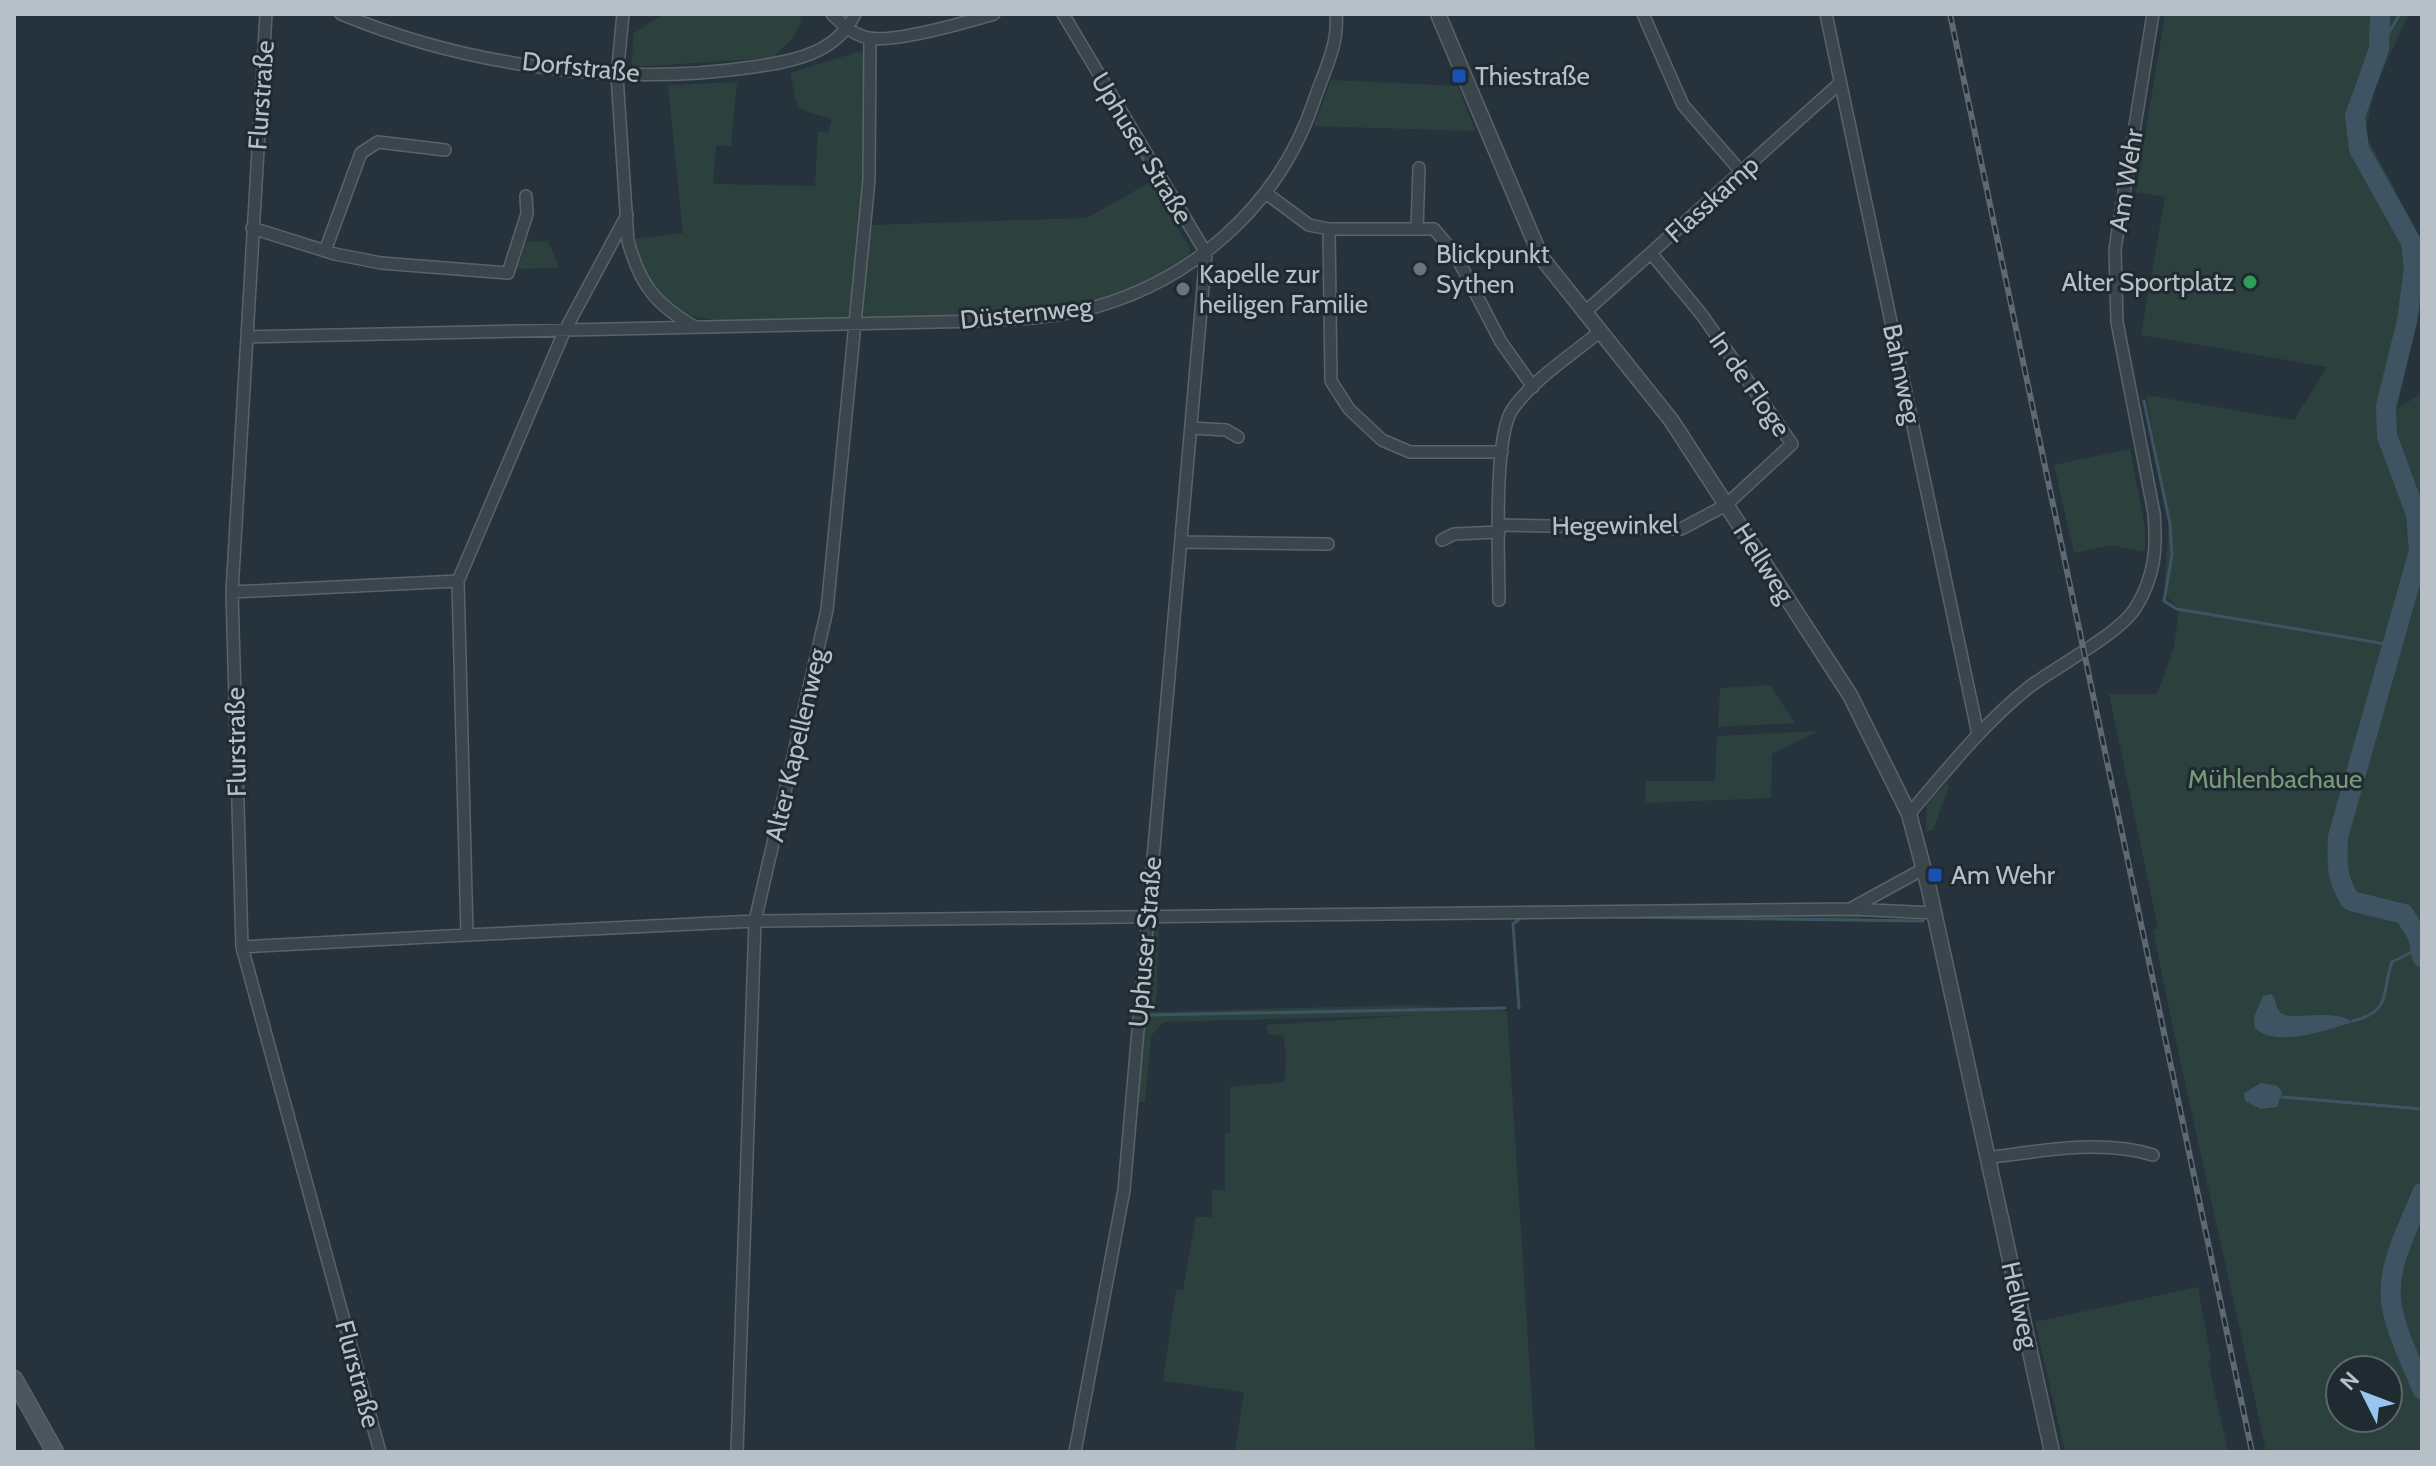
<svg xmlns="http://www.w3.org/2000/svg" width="2436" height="1466" viewBox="0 0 2436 1466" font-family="Cabin,sans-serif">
  <rect width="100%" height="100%" fill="#27333c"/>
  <!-- green -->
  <path fill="#2c413e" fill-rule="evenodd" d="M663,14H801C802,33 785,46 772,58L632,67L633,34Z
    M2165,14H2409L2376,85L2365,133L2422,241L2420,311L2397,409L2422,393V1452H2266C2230,1277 2188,1106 2153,930L2158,928L2109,694H2157L2174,647L2179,608L2164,594L2169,521L2146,395L2294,420L2327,367L2141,335L2165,197L2136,192ZM2340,1370H2388V1418H2340Z
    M864,50L866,177L853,312L846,319C817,320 787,320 758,321C687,322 651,316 634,239L683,233L668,85L737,82L731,146L716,145L713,184L815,186L818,131L828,133L832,119C793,107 799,114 790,73Z
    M1331,80L1458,86L1475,131L1314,126Z
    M1150,182L1190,249L1187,261C1091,325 978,316 868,318L862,312L871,225L1087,218Z
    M548,241L559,268L517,269L526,242Z
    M2130,449L2145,528V552L2112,545L2074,553L2054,465Z
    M1770,685L1795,723L1718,727L1720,688Z
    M1818,731L1772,754L1771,798L1645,803L1646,781H1715L1717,736Z
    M1946,784L1949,786L1933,830L1926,832L1927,804Z
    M1651,914L1834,915L1861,916V921L1651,919Z
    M1154,927H1159L1156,1012L1411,1005L1507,1011L1535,1452H1235L1244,1392L1163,1381L1176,1290H1183L1196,1217H1212V1190H1225V1134L1230,1133V1087L1285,1082L1286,1052L1283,1036L1268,1034L1267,1025L1419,1015L1163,1022L1151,1036L1145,1102H1136Z
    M2198,1287L2211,1359L2208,1361L2228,1452H2065L2035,1322Z"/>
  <!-- water -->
  <path fill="#3f5463" d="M2271,994C2277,1000 2275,1005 2279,1011C2287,1024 2330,1006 2353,1022C2329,1029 2276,1049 2255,1028L2254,1017L2263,996Z
    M2261,1083L2278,1086L2282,1093L2277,1107L2261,1109L2245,1101L2244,1093Z"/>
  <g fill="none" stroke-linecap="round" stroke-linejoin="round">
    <!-- stream -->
    <path stroke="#3f5463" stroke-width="3" d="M2379,49L2400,14
      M2144,401L2170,524L2172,555L2164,601L2177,609L2392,645
      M1619,917L1923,921
      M2421,952L2422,951
      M1519,1008L1513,924L1523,916
      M1150,1015L1505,1008
      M2353,1021C2392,1011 2381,994 2392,962L2420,948
      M2282,1097L2422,1109"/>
    <!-- river -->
    <path stroke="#3f5463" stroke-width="20" d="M2380,14L2379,49L2355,116L2359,149L2411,242L2414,268L2407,321L2386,406L2387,436L2416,514L2419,551L2338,837C2337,863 2336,880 2351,901L2404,914L2418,936L2422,957
      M2422,1193C2409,1227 2384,1270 2392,1307C2397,1335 2412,1363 2422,1389"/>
    <!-- minor casing -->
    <g stroke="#59636a" stroke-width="14">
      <path id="minor" d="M266,14L232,592L242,947L380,1452
        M341,14C466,66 619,87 753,67C793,61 836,54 855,14
        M623,14L617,76L628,241C640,285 656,305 695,327
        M832,14C842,24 853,35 869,38C895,43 967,22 994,14
        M1063,14L1206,253L1124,1190L1075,1452
        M1643,14L1683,105L1742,173
        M1826,14L1978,734
        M1267,194L1309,225L1329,229H1434L1455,254L1501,342L1533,387
        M252,228L335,254L381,263L508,273L527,214L526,196
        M1329,229L1331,381L1349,409L1382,440L1410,452H1502
        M1417,229L1419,168
        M325,251L361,153L378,142L445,150
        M1584,313L1840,83
        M247,337L983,321C1015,319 1048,318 1080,311C1189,285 1278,208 1314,101C1324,71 1339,45 1336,14
        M1191,428L1226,430L1238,437
        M1499,525L1681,529L1726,505L1792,444L1702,315L1651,253
        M1442,540L1454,534L1499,532
        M1181,542L1328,544
        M232,592L458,581L564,332L627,215
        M1499,600C1499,562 1493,438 1512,410C1533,379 1571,356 1599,332
        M1909,814C1947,770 1983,724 2028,688C2055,667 2120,634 2136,607C2155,576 2157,548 2154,513L2117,322L2115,249L2153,14
        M1852,908L1925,868
        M467,935L755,921L1852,909L1934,913
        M242,947L467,935L458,581
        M1987,1158C2039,1151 2102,1139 2153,1155
        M737,1452L755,921L827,610L869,180L870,39"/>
    </g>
    <!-- tertiary casing -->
    <g stroke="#59636a" stroke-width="17">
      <path id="tertiary" d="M1438,14L1541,257L1671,420L1850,695L1909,814L1929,889L2052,1452"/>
    </g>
    <!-- secondary casing -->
    <g stroke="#59636a" stroke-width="19">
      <path id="secondary" d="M14,1379L55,1452"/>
    </g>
    <!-- minor -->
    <use href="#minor" stroke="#3b454c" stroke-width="11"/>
    <!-- tertiary -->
    <use href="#tertiary" stroke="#3b454c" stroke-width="14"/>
    <!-- secondary -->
    <use href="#secondary" stroke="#49555f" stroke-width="16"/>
    <!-- rail casing -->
    <g stroke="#5d6973" stroke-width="6">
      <path id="rail" d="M1950,14L2252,1452"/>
    </g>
    <!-- rail -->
    <use href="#rail" stroke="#202a31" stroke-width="3" stroke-dasharray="9" stroke-linecap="butt"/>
  </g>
  <!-- markers -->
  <g fill="#1a4fb4" stroke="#202a31" stroke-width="3">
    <rect x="1451" y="68" width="16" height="16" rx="4"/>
    <rect x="1927" y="867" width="16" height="16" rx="4"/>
  </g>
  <g fill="#6b7280" stroke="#202a31" stroke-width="3">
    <circle cx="1420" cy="269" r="8"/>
    <circle cx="1183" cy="289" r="8"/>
  </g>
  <circle fill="#2e9e5b" stroke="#202a31" stroke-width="3" cx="2250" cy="282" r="8"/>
  <g text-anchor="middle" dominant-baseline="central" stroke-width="6" stroke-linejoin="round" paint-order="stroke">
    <!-- street labels -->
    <g font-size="26" fill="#b7c0c7" stroke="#202a31">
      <text transform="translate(581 67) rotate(6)">Dorfstraße</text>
      <text transform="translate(261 95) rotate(-86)">Flurstraße</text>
      <text transform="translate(1142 148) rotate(59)">Uphuser Straße</text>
      <text transform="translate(2126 180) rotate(-81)">Am Wehr</text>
      <text transform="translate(1712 199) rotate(-42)">Flasskamp</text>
      <text transform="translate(1026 313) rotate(-6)">Düsternweg</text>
      <text transform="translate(1902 374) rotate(78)">Bahnweg</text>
      <text transform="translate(1750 384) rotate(55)">In de Floge</text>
      <text transform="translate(1615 525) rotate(-1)">Hegewinkel</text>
      <text transform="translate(1764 563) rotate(57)">Hellweg</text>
      <text transform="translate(236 742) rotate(-91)">Flurstraße</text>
      <text transform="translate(796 745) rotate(-77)">Alter Kapellenweg</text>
      <text transform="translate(1145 942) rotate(-85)">Uphuser Straße</text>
      <text transform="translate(2020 1305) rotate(77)">Hellweg</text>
      <text transform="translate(358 1374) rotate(75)">Flurstraße</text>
    </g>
    <!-- poi labels -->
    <g font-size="26" fill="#b7c0c7" stroke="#202a31" text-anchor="start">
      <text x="1475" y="76">Thiestraße</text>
      <text x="1436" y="254">Blickpunkt<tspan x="1436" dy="30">Sythen</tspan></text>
      <text x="1199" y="274">Kapelle zur<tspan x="1199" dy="30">heiligen Familie</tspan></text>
      <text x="2234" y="282" text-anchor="end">Alter Sportplatz</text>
      <text x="1951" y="875">Am Wehr</text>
    </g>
    <!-- park labels -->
    <g font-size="26" fill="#779a7a" stroke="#202a31">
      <text x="2275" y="779">Mühlenbachaue</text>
    </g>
  </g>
  <!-- border -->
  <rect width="2436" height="1466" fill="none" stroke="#b7c0c7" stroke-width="32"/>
  <!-- north arrow -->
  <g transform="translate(2364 1394) rotate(312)"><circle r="38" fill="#202a31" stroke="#5c666d" stroke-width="2"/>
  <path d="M0-6L14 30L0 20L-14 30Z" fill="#96c5ed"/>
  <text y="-12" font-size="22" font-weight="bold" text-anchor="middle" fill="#b7c0c7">N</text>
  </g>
</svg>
